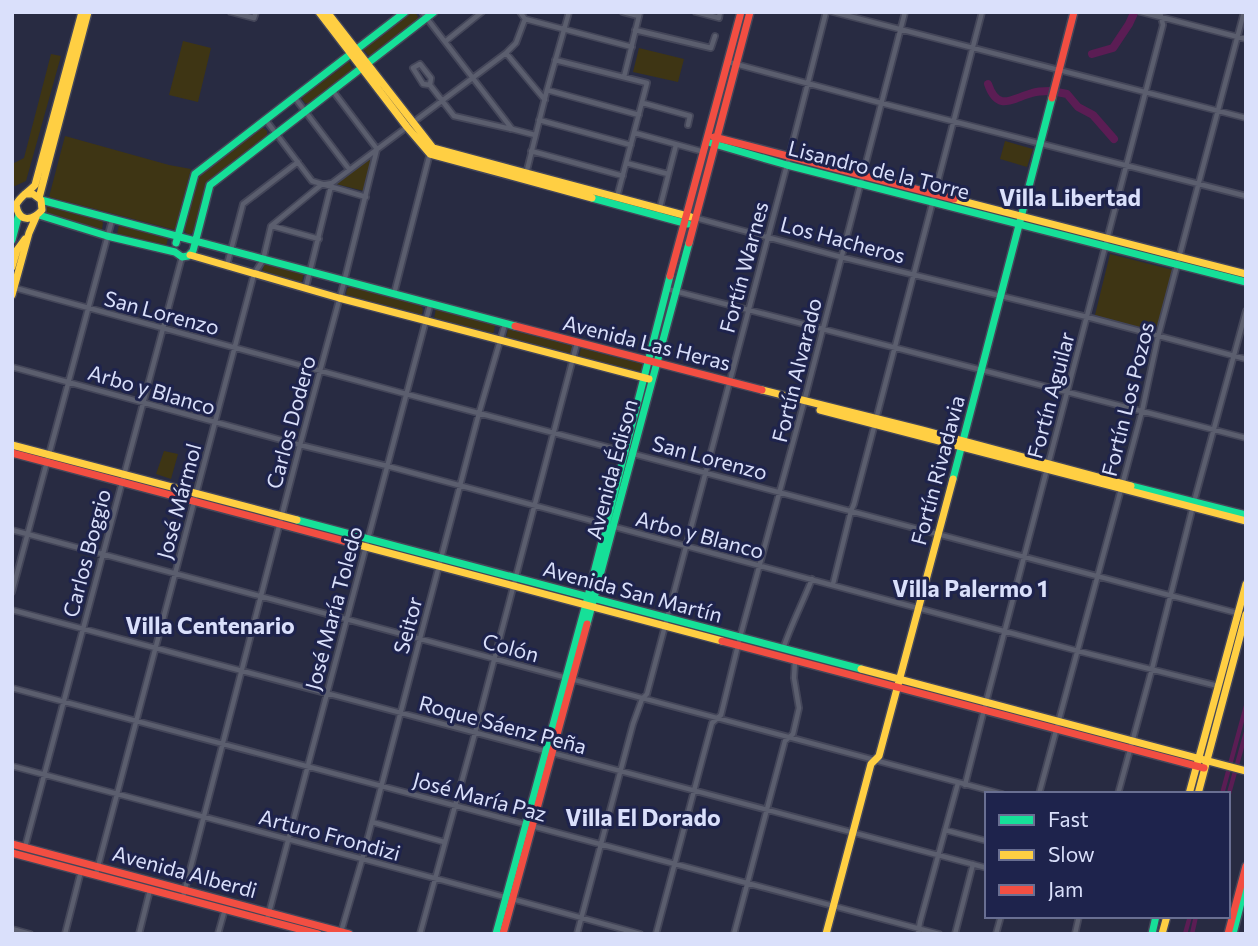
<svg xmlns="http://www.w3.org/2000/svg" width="1258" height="946" viewBox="0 0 1258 946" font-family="Commissioner,sans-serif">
  <rect width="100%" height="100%" fill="#282b42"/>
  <!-- green -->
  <path fill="#3e3514" d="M409,12H415L418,17L417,20L372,55H368L364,50V46Z
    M183,41L211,48L198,102L169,95Z
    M639,48L684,59L678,82L633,72Z
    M51,54L61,56L26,181L15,186H12V164L24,158Z
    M347,62H349L353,70L310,104L305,103L302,99L303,96L341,68V65Z
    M262,127L267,131V137L208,183L195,230L191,234H187L183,229L199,174L258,128Z
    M65,136L169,165L191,169L175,230L49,197Z
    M1005,141L1033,149L1027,167L1000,159Z
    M373,157L364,191L336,184Z
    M46,204L101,219L103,223L102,229L98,231L43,215Z
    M119,225L168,238L166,247L117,234Z
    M1110,254L1173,270L1157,332L1095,315Z
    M264,264L304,274L301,284L262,273Z
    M351,286L420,305L423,309L422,314L417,316L349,298L346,294L347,289Z
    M436,308L492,323L495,325L494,332L491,334L434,319Z
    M508,329L573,346L570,355L506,338Z
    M581,348L646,365L644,374L579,357Z
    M164,451L178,454L171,479L156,474Z"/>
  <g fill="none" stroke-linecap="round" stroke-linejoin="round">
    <!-- canal -->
    <path stroke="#5b1d54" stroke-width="4.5" d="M1222,794L1246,706
      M1228,797L1246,732
      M1185,934L1190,916
      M1192,934L1196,916"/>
    <!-- river -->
    <path stroke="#5b1d54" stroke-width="8" d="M1092,54L1113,48L1129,24L1134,13
      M988,84C998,113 1013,98 1032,93C1038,91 1044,91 1050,91
      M1057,92L1067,94L1078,107L1093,115L1114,139"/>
    <!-- street casing -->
    <g stroke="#444659" stroke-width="8">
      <path id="street" d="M231,12L254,18L256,12
        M422,12L512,129L535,135
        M520,12L525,19L632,47
        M623,12L639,16
        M696,12L719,18L720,12
        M833,12L1246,118
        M1141,12L1246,39
        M635,30L711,48L715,36
        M446,41L482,12
        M506,53L545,100
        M555,60L647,83L617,197
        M728,62L881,103L1246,196
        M624,77L640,12
        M430,85L431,78L420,64L413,68L423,84L430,85L454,116L511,129
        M547,90L639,115
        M333,91L377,149
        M295,98L349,169
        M643,103L690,116L688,125
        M265,119L312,181L366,197
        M539,120L631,145
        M635,133L704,152
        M531,151L623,176
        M626,163L668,174
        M526,174L547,90L569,12
        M659,211L676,145
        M696,218L841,257L1087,317L1246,359
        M272,226L319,239
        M227,265L243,204L298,162
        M306,287L331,186
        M15,288L406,394L1237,613
        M667,289L1246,438
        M394,294L430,153
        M12,367L300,445L387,466L1078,651L1218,686
        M12,530L1002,794
        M833,584L851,511L854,504L982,12
        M12,592L112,220
        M12,610L987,868
        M783,649C791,625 803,602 812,579
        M12,688L939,934
        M12,766C222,822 431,876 640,934
        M965,785L984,710L1163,25L1160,12
        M1039,794L1142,411L1158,337L1244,12
        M1118,794L1152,669L1194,502L1246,311
        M372,822L444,842
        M945,830L987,841
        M25,847L182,257
        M96,874L254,274L263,260L271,226L321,185L332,183L506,53L516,43L525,19
        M183,897L300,445L344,282L377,149
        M267,920L430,305
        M12,929L30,934
        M341,932L362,860L479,413L505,324
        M65,934L81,871
        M139,934L150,890
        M218,934L225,909
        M420,934L475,733L577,343
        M577,934L633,724L642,699L647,694L787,165L826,12
        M656,934L712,723L721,715L740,637L804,402L905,12
        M734,934L785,741L793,734L799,708L794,678L795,661
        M918,934L920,922L958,783
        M955,934L973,864
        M996,934L1001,916
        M1075,934L1079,916"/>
    </g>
    <!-- fast casing -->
    <g stroke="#444659" stroke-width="10">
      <path id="fast" d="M711,143L787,165L1246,282
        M592,198L688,224
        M41,200L515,326
        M39,215L107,236L175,252L182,257L188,256L193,251L210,185L434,12
        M12,240L19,214
        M176,243L195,174L405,12
        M953,479L1052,98
        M1131,486L1246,515
        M297,520L861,669
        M587,624L689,243
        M496,934L586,604L670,276
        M1152,934L1156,916
        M1233,934L1245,887"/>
    </g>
    <!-- slow casing -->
    <g stroke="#444659" stroke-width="10">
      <path id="slow" d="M319,12L407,127L430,154L592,198
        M327,12L433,148L691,217
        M25,194H33L41,200L42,210C32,221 19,223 16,205C20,196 29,192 35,185L82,12
        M39,198L88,12
        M954,199L1246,274
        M190,255L339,298L649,379
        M12,267L17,250L25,239
        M12,295L29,233L36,217
        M762,390L922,430L1131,486
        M820,410L1246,521
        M12,445L297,520
        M355,544L722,641
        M861,669L1246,771
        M1189,794L1246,584
        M1198,794L1246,614
        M826,934L871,764L879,756L953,479
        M1162,934L1167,916"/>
    </g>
    <!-- jam casing -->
    <g stroke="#444659" stroke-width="10">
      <path id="jam" d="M1052,98L1074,12
        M714,137L954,199
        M689,243L750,12
        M670,276L741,12
        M515,326L762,390
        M12,453L355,544
        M722,641L1204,768
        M12,844L349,934
        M12,853L318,934
        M503,934L587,624
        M1228,934L1246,866"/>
    </g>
    <!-- street -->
    <use href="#street" stroke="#5b5e6e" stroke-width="4.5"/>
    <!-- fast -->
    <use href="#fast" stroke="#16e098" stroke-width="7"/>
    <!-- slow -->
    <use href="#slow" stroke="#ffcf43" stroke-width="7"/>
    <!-- jam -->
    <use href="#jam" stroke="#f24e42" stroke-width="7"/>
  </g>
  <g text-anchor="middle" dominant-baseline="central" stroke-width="6" stroke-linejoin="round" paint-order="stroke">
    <!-- street labels -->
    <g font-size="21" fill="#dae0fb" stroke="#1e234c">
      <text transform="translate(879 169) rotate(14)">Lisandro de la Torre</text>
      <text transform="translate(843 239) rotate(15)">Los Hacheros</text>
      <text transform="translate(743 267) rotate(-75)">Fortín Warnes</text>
      <text transform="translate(162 312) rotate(15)">San Lorenzo</text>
      <text transform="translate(647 342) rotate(14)">Avenida Las Heras</text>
      <text transform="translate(796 370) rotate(-76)">Fortín Alvarado</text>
      <text transform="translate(152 389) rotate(16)">Arbo y Blanco</text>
      <text transform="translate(1050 395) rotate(-75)">Fortín Aguilar</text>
      <text transform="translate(1127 399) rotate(-76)">Fortín Los Pozos</text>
      <text transform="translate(290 422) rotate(-75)">Carlos Dodero</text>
      <text transform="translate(710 457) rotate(15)">San Lorenzo</text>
      <text transform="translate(611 469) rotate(-75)">Avenida Édison</text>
      <text transform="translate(937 470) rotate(-75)">Fortín Rivadavia</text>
      <text transform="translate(178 501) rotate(-75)">José Mármol</text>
      <text transform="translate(700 534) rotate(15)">Arbo y Blanco</text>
      <text transform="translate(86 553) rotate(-75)">Carlos Boggio</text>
      <text transform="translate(633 591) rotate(15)">Avenida San Martín</text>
      <text transform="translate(333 608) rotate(-75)">José María Toledo</text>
      <text transform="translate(407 625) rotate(-75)">Seitor</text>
      <text transform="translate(511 647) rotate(15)">Colón</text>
      <text transform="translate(503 724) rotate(15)">Roque Sáenz Peña</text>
      <text transform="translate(480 796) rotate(15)">José María Paz</text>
      <text transform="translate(330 834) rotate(15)">Arturo Frondizi</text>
      <text transform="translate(185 871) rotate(15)">Avenida Alberdi</text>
    </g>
    <!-- neighbourhood labels -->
    <g font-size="23" font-weight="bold" fill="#dae0fb" stroke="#1e234c">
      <text x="1070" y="197">Villa Libertad</text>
      <text x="970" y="588">Villa Palermo 1</text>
      <text x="210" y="625">Villa Centenario</text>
      <text x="643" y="817">Villa El Dorado</text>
    </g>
  </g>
  <!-- border -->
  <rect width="1258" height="946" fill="none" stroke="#dae0fb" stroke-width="28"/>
  <!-- legend -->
  <rect x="985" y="792" width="245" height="126" fill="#1e234c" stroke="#696f92" stroke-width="2"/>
  <rect x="999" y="815" width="35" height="10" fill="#16e098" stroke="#696f92" stroke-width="2"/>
  <text x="1048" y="827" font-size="21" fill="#dae0fb">Fast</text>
  <rect x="999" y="850" width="35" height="10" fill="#ffcf43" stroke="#696f92" stroke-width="2"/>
  <text x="1048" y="862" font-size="21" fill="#dae0fb">Slow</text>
  <rect x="999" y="885" width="35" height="10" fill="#f24e42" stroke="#696f92" stroke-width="2"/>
  <text x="1048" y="897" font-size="21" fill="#dae0fb">Jam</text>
</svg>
